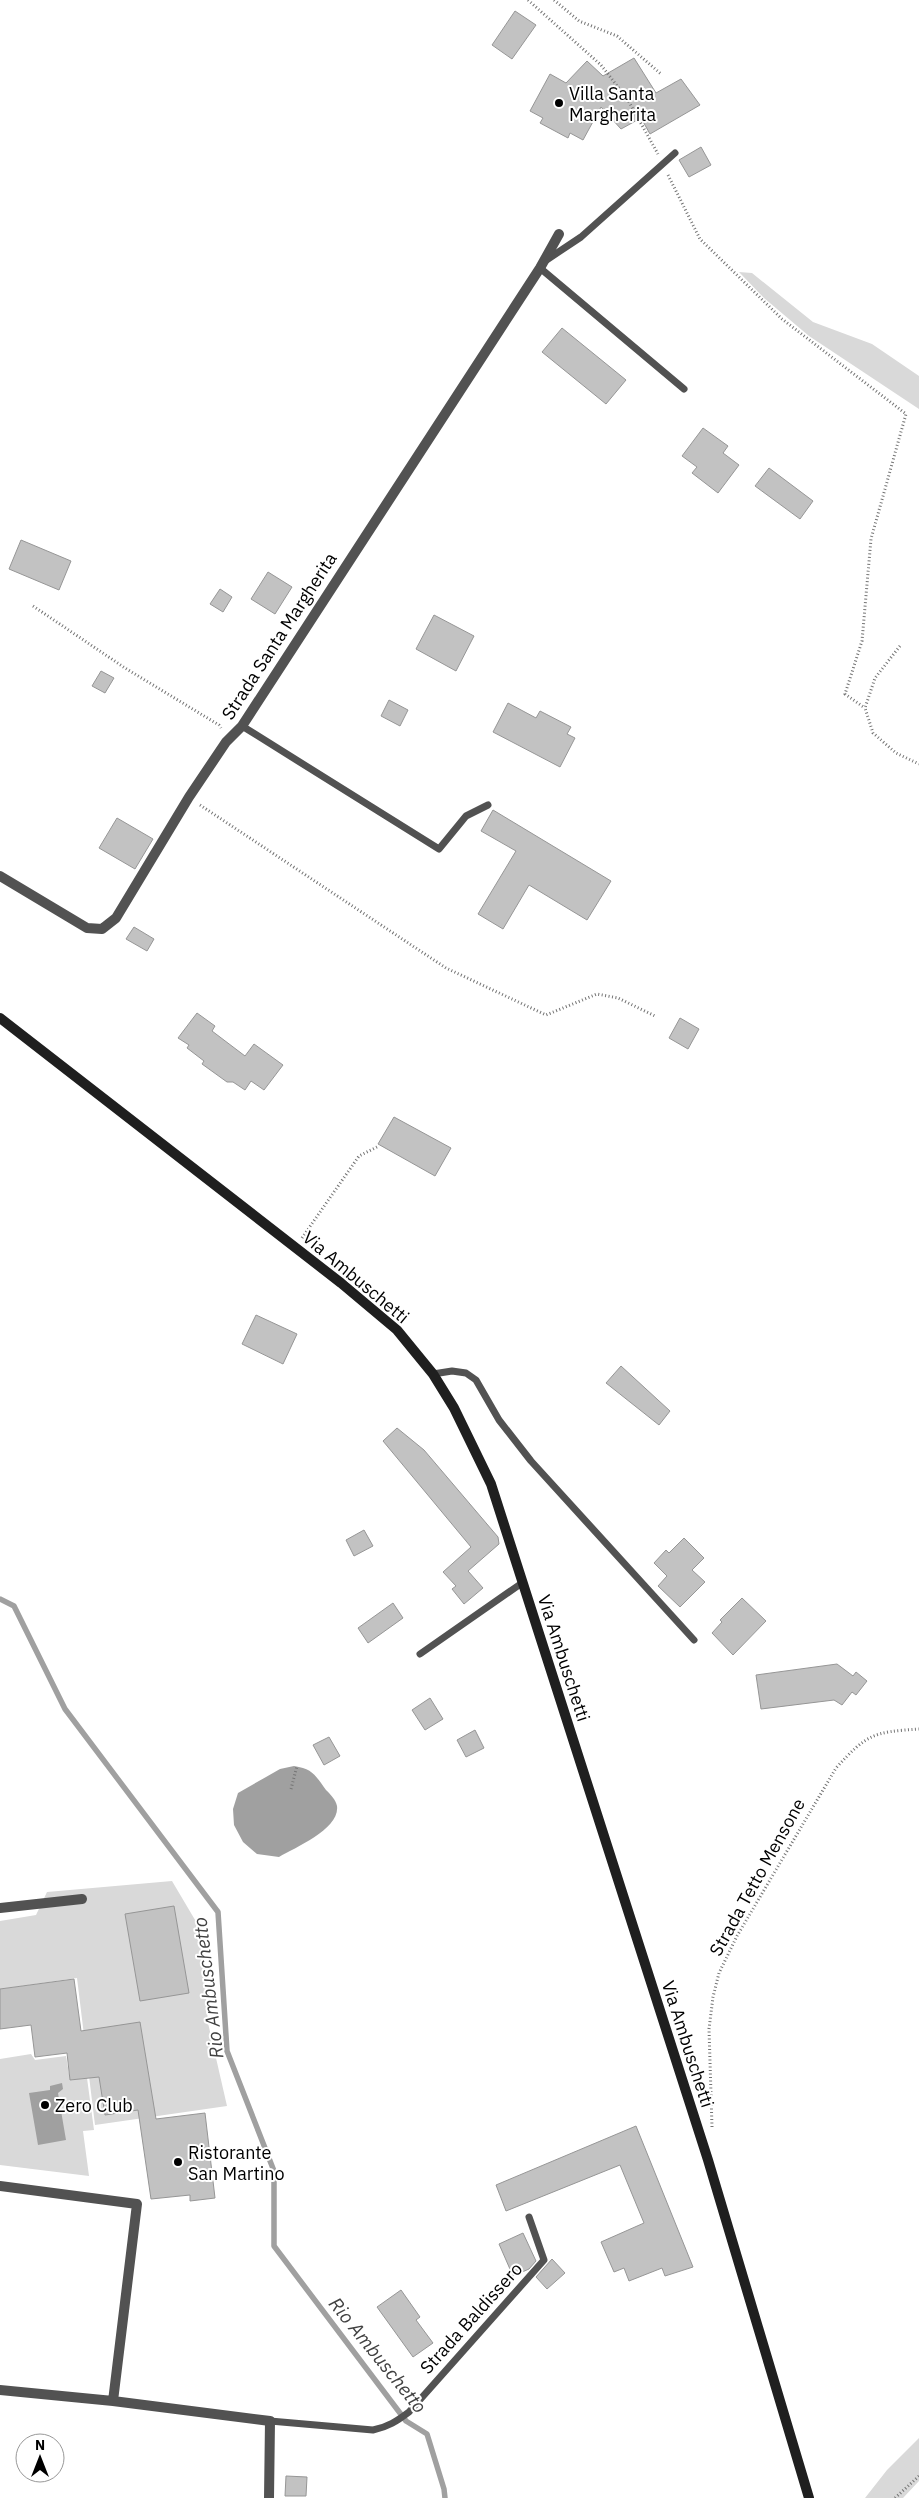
<svg xmlns="http://www.w3.org/2000/svg" width="919" height="2498" viewBox="0 0 919 2498" font-family="'IBM Plex Sans',sans-serif">
  <rect width="100%" height="100%" fill="#fff"/>
  <!-- green -->
  <path fill="#d9d9d9" d="M739,272L752,273L813,322L872,344L919,376V409L809,336L764,298Z
    M172,1881L201,1930L208,2023L227,2106L95,2125L77,1978L0,1989V1921L36,1915L47,1892Z
    M31,2054L35,2060L66,2056L70,2080L87,2078L94,2130L83,2131L89,2176L0,2165V2059Z
    M919,2438V2481L903,2498H865L887,2470Z"/>
  <!-- water -->
  <path fill="#a0a0a0" d="M294,1766C313,1769 315,1775 326,1790C330,1794 336,1800 337,1806C340,1829 296,1847 279,1857L257,1854L243,1842L234,1825L233,1809L238,1793L280,1769Z
    M62,2083L63,2089L58,2093L66,2140L38,2145L29,2093L50,2090V2086Z"/>
  <g fill="none" stroke-linecap="round" stroke-linejoin="round">
    <!-- stream -->
    <path stroke="#a0a0a0" stroke-width="5.5" d="M0,1599L14,1606L65,1709L218,1912L227,2051L274,2171V2246L406,2421L427,2434L444,2489L445,2498"/>
  </g>
  <!-- building -->
  <path fill="#c2c2c2" stroke="#969696" d="M515,11L536,25L512,59L492,45Z
    M634,58L656,93L681,79L700,105L650,134L641,118L621,129L601,107L583,140L570,133L568,138L540,123L543,118L530,111L550,74L566,83L587,61L603,76Z
    M701,147L711,165L689,177L679,160Z
    M562,328L626,380L606,404L542,352Z
    M703,428L728,446L723,453L739,465L718,493L692,473L697,467L682,456Z
    M769,468L813,501L800,519L755,486Z
    M21,540L71,561L59,590L9,569Z
    M268,572L292,587L275,614L251,599Z
    M220,589L232,597L223,612L210,604Z
    M434,615L474,636L456,671L416,649Z
    M101,671L114,678L105,693L92,686Z
    M389,700L408,710L400,726L381,716Z
    M508,703L536,718L540,711L571,727L567,734L575,738L560,767L493,732Z
    M493,810L611,881L587,920L529,885L503,929L478,914L516,851L481,831Z
    M117,818L153,839L135,869L99,848Z
    M134,927L154,939L147,951L126,939Z
    M197,1013L215,1026L212,1031L245,1056L254,1044L283,1065L264,1090L251,1081L245,1090L233,1082H227L202,1064L204,1061L187,1048L189,1045L178,1038Z
    M680,1018L699,1029L688,1049L669,1038Z
    M394,1117L451,1148L435,1176L378,1144Z
    M256,1315L297,1334L283,1364L242,1344Z
    M621,1366L670,1411L659,1425L606,1383Z
    M397,1428L424,1450L498,1537L499,1544L468,1571L483,1588L464,1604L452,1589L456,1586L443,1572L471,1547L383,1441Z
    M364,1530L373,1546L354,1556L346,1540Z
    M684,1538L704,1558L692,1570L705,1582L680,1607L658,1586L667,1576L654,1563L666,1550L669,1553Z
    M742,1598L766,1621L733,1655L712,1633L722,1622L720,1620Z
    M393,1603L403,1618L368,1643L358,1628Z
    M837,1664L853,1676L856,1672L867,1681L856,1695L852,1692L842,1705L834,1700L761,1709L756,1675Z
    M430,1698L443,1719L425,1730L412,1710Z
    M475,1730L484,1748L466,1757L457,1740Z
    M329,1737L340,1756L324,1765L313,1745Z
    M174,1906L189,1993L140,2001L125,1914Z
    M74,1979L81,2031L140,2022L156,2119L205,2113L215,2198L190,2201V2195L151,2199L138,2110L105,2115L99,2077L70,2080L67,2053L35,2057L31,2025L0,2029V1989Z
    M636,2126L693,2267L665,2276L662,2268L629,2281L624,2268L614,2272L601,2242L644,2223L620,2165L506,2211L496,2185Z
    M523,2233L536,2261L529,2269L513,2276L499,2244Z
    M552,2259L565,2273L547,2289L536,2277Z
    M401,2290L420,2317L416,2320L433,2343L413,2357L377,2307Z
    M286,2476L307,2477L306,2496H285Z"/>
  <g fill="none" stroke-linecap="round" stroke-linejoin="round">
    <!-- path -->
    <path stroke="#747474" stroke-width="3" stroke-dasharray="1 2.5" stroke-linecap="butt" d="M528,0L601,65L628,100L658,154
      M554,0L579,21L617,36L661,74
      M668,175L700,239L782,319L906,414L871,539L862,641L845,694L865,708
      M33,606L125,668L219,725L221,728
      M900,646L875,678L865,708L873,733L896,753L919,764
      M200,805L446,968L546,1015L597,994L618,998L655,1016
      M302,1238L359,1156L377,1147
      M291,1789L297,1766
      M712,2127L709,2029L713,1997L719,1973L737,1936L836,1768C867,1734 873,1732 919,1729
      M895,2498L919,2476"/>
    <!-- lane -->
    <path stroke="#525252" stroke-width="7" d="M545,261L581,237L675,153
      M540,268L684,389
      M242,726L439,849L466,816L488,805
      M433,1374L452,1371L466,1373L476,1380L499,1420L531,1461L694,1640
      M420,1654L522,1583
      M270,2421L373,2430C388,2427 397,2421 409,2412L544,2260L529,2217"/>
    <!-- street -->
    <path stroke="#525252" stroke-width="10" d="M0,876L87,928L102,929L116,918L189,797L226,742L242,726L540,268L559,234
      M0,1908L82,1899
      M0,2186L137,2204L113,2401
      M0,2390L113,2401L270,2421L269,2498"/>
    <!-- secondary -->
    <path stroke="#1f1f1f" stroke-width="10" d="M0,1018L341,1283L397,1330L433,1374L454,1408L491,1484L708,2160L809,2498"/>
  </g>
  <!-- markers -->
  <g fill="#000" stroke="#fff" stroke-width="2">
    <circle cx="559" cy="103" r="5"/>
    <circle cx="45" cy="2105" r="5"/>
    <circle cx="178" cy="2162" r="5"/>
  </g>
  <g text-anchor="middle" dominant-baseline="central" stroke-width="4" stroke-linejoin="round" paint-order="stroke">
    <!-- poi labels -->
    <g font-size="18" fill="#000" stroke="#fff" text-anchor="start">
      <text x="569" y="93">Villa Santa<tspan x="569" dy="21">Margherita</tspan></text>
      <text x="55" y="2105">Zero Club</text>
      <text x="188" y="2152">Ristorante<tspan x="188" dy="21">San Martino</tspan></text>
    </g>
    <!-- street labels -->
    <g font-size="18" fill="#000" stroke="#fff">
      <text transform="translate(279 636) rotate(-57)">Strada Santa Margherita</text>
      <text transform="translate(356 1277) rotate(40)">Via Ambuschetti</text>
      <text transform="translate(564 1658) rotate(72)">Via Ambuschetti</text>
      <text transform="translate(757 1877) rotate(-61)">Strada Tetto Mensone</text>
      <text transform="translate(688 2044) rotate(72)">Via Ambuschetti</text>
      <text transform="translate(471 2318) rotate(-48)">Strada Baldissero</text>
    </g>
    <!-- water labels -->
    <g font-size="19" font-style="italic" fill="#414141" stroke="#fff">
      <text transform="translate(208 1988) rotate(-97)">Rio Ambuschetto</text>
      <text transform="translate(378 2355) rotate(51)">Rio Ambuschetto</text>
    </g>
  </g>
  <!-- north arrow -->
  <g transform="translate(40 2458)"><circle r="24" fill="#ffffff" stroke="#999999"/>
  <path d="M0-4L9 19L0 12L-9 19Z" fill="#000000"/>
  <text y="-8" font-size="14" font-weight="bold" text-anchor="middle" fill="#000000">N</text>
  </g>
</svg>
